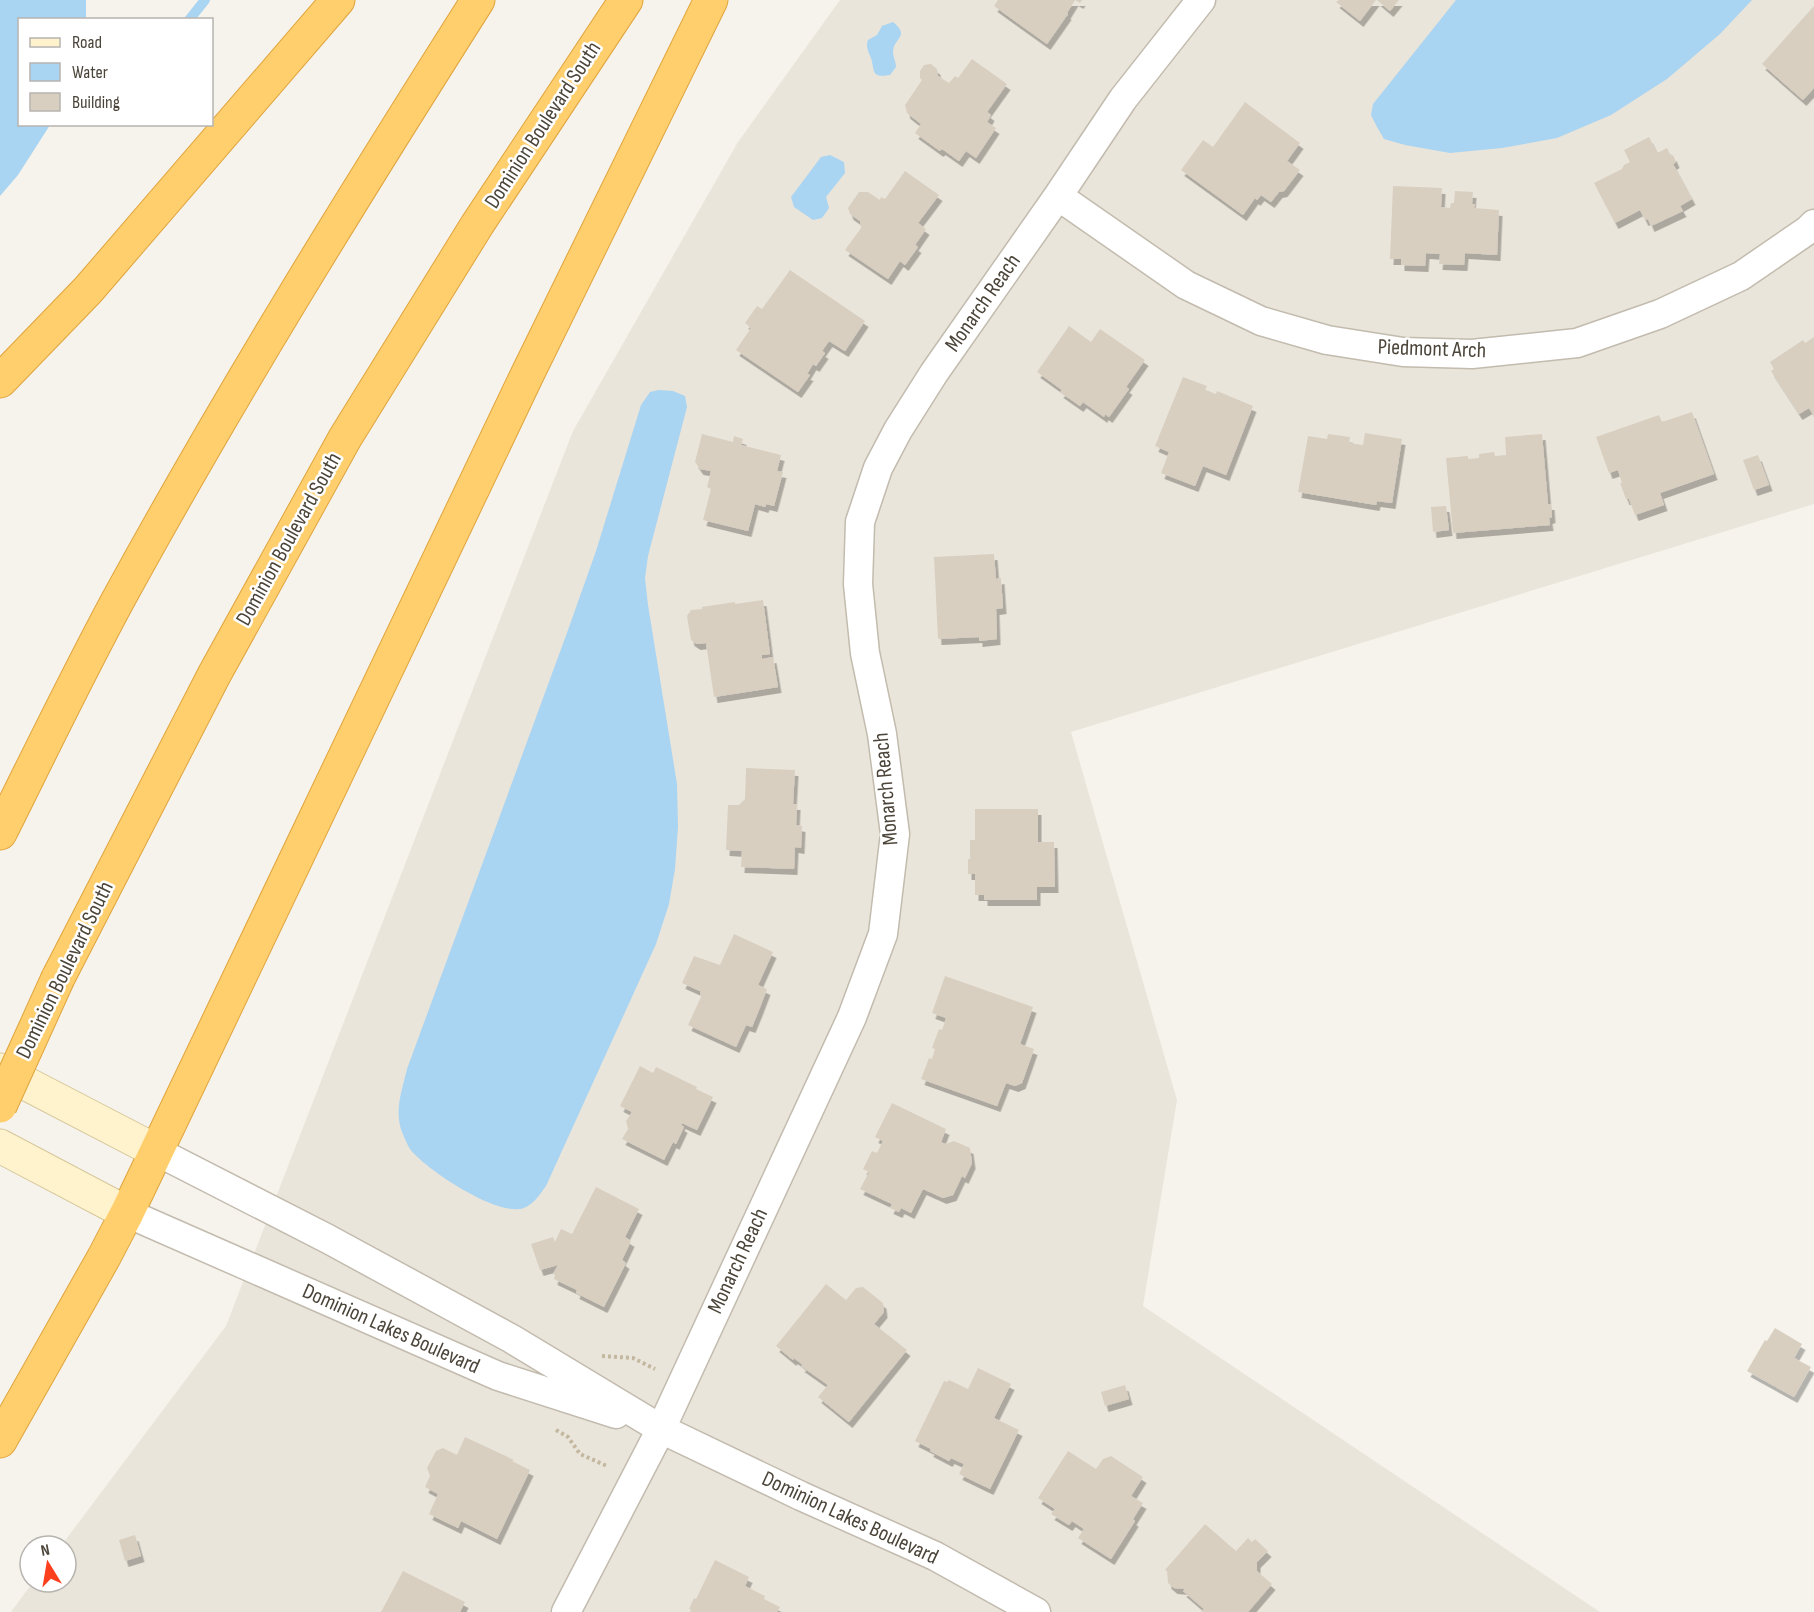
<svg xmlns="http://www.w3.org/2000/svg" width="1814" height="1612" viewBox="0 0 1814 1612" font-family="'Sofia Sans Condensed',sans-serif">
  <defs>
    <filter id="shadow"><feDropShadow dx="3.5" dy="6" stdDeviation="0" flood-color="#0004"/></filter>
  </defs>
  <rect width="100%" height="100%" fill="#f6f3ec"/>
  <!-- residential -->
  <path fill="#eae5da" d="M840,0H1814V504L1071,732L1177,1100L1143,1306L1600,1612H11L33,1582H66V1546H61L226,1326L573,431L738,142Z"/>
  <!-- water -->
  <path fill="#a9d4f2" d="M0,0H86V19L20,20V124L50,125L18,175L0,196Z
    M1456,0H1752L1720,34L1667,79L1611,115L1557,138L1502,148L1450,153L1405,145L1384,139L1377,127L1371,115L1373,104Z
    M893,22C911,37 893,38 893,52C893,57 896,62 896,67L890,75C871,78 875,72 871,58C869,53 867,50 867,44L868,40L877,35L882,26Z
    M830,155L844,162L845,173L826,197L829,208L822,218L813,220L794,207L791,197L821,157Z
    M659,390L673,391L685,396L687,407L648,556L645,578L648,605L677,784L678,827L675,869L669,904L656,944L546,1186C540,1194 534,1204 524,1208C499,1218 425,1169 410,1149C407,1144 404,1137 402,1132C394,1111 402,1090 407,1069L568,630L596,551L641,405L650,392Z"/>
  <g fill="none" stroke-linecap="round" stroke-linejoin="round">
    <!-- stream -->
    <path stroke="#a9d4f2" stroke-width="10" d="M189,20L205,0"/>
  </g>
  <!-- building -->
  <path fill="#d8cfc1" filter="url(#shadow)" d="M998,0H1082L1080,3L1075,0L1067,13L1068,14L1047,44L994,6Z
    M1339,0H1376L1360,21L1336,2Z
    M1377,0H1399L1390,11Z
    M1814,6V88L1803,100L1762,64Z
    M972,59L1007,84L987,112L991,115L987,122L996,128L976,158L966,151L959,161L942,149L940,151L915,133L921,124L907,113L905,105L922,80L920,78V71L924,65L931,64L937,69L938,76L949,83L955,76L958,78Z
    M1245,102L1300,143L1287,161L1300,170L1284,191L1279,192L1271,202L1261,195L1257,200L1255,198L1243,215L1181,170L1203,140L1213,147Z
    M1649,137L1657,153L1667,148L1671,156L1673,155L1676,162L1673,164L1692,199L1680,206L1683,211L1651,226L1648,219L1645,220L1640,210L1615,223L1594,183L1622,169L1624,165L1630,162L1624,150Z
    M905,171L939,195L918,223L926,229L915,245L918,247L905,265L900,261L888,279L845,250L861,228L860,221L850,214L848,208L859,192H868L880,200L881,197L885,199Z
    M1393,186L1442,188L1441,207L1450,208L1451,203H1454L1455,191L1473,192L1472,204H1475L1474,208L1499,210L1497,255L1465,253L1464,265L1439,264L1440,254L1426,253L1425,266L1401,265V259H1390Z
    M790,270L865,321L845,351L829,341L822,351L825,353L816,366L813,364L807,374L810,375L798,392L736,350L751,328L745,323L757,306L762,309Z
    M1069,326L1091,342L1100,329L1145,360L1126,387L1129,389L1109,417L1105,414L1104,417L1083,402L1080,406L1060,392L1062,390L1037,372Z
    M1814,337V416L1809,408L1799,414L1771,371L1774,369L1770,362L1803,340L1805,343Z
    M1183,377L1207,386L1205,390L1216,394L1217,391L1253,406L1226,475L1203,466L1195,486L1161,473L1169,452L1155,446Z
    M1692,412L1714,474L1660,493L1664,505L1635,515L1629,499H1626L1620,483H1622L1618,470L1609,473L1596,437L1659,415L1662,422Z
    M1365,433L1402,439L1392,503L1377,501L1376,505L1298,492L1308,436L1327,439L1328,434L1350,437L1349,443L1363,445Z
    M702,434L733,442L734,436L743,439L741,445L781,455L777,471L783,472L774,506L766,504L765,507L755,504L748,531L703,520L711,489L707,487L711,471L700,469L695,462Z
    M1542,434L1548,504H1551L1552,517L1549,518L1550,525L1453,533L1446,458L1468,456V459L1479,458V454L1494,452L1495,456L1506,455L1505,437Z
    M1758,455L1769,485L1754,490L1743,460Z
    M1446,506L1449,530L1433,532L1431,507Z
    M994,554L996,579L1001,578L1003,608L996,609L997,639L979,641V637L938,639L934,557Z
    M763,600L770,654L762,655V659L773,657L778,687L714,697L706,643L697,644L691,640L687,616L691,610L702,609V607L735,602V604Z
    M746,768L795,770L793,804H797L796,825L802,826L801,848L795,847L794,869L741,867L742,851L726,850L728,805H739L745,799Z
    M975,809H1038V842H1054L1055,887H1037V900H984V895H975V874H968V859H970V840H975Z
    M734,934L773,952L758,985L767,989L759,1010L752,1027L746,1025L736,1047L688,1025L701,997L700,991L682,983L694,956L720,965Z
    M945,976L1033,1007L1020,1044L1034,1049L1022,1083L1015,1086L1006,1083L997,1106L921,1079L929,1058L932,1059L935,1049L932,1048L939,1029L942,1030L946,1018L932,1013Z
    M640,1066L653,1073L656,1067L697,1087L696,1089L713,1097L697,1130L682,1123L681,1125L684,1127L676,1144L673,1142L664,1160L622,1139L628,1129L626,1121L632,1112L620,1106Z
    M892,1103L946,1129L941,1142L945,1144L954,1141L970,1148L972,1163L965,1178L962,1176L953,1195L943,1198L923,1189L911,1213L901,1208L899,1212L890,1208L892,1204L860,1189L869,1172L863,1169L872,1151L877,1153L883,1141L875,1137Z
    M596,1187L639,1209L625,1237L631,1241L622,1260L626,1263L604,1307L576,1293L577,1290L554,1279L555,1275L553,1274L558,1265L540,1270L531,1244L553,1237L555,1242L561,1229L572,1234Z
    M826,1284L846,1300L856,1288L863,1287L883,1303L884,1312L874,1324L907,1350L849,1422L818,1397L828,1385L801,1366L803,1365L794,1358L793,1360L776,1346Z
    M1775,1328L1802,1344L1794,1358L1811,1367L1794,1397L1747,1371L1765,1340L1767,1341Z
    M978,1368L1011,1384L994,1418L1019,1430L990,1489L959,1474L964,1464L951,1458L949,1461L930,1451L931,1449L915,1441L944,1381L947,1382L949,1380L968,1389Z
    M1125,1385L1129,1399L1105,1406L1101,1392Z
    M465,1437L514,1460L512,1461L530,1470L497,1539L461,1521L458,1528L429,1514L438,1494L425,1487L430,1476L427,1468L436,1451L443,1448L457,1455Z
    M1068,1451L1096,1469L1103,1459L1111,1456L1143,1477L1131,1496L1143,1503L1133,1519L1135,1521L1111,1559L1078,1538L1084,1529L1072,1521L1069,1525L1051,1514L1055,1509L1038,1498Z
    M1205,1524L1236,1551L1248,1538L1252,1542L1255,1539L1268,1551L1257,1562V1571L1272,1584L1248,1612H1201L1204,1609L1183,1591L1185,1589L1174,1588L1168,1583L1167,1571L1165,1570Z
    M135,1535L141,1556L125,1561L119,1540Z
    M715,1560L749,1577L745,1586L765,1596L764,1599L780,1607L777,1612H690L691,1610L689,1609L694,1598L696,1599Z
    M403,1571L465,1602L460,1612H381Z"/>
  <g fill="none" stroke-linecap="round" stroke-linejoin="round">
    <!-- minor casing -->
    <g stroke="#c2bbae" stroke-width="31">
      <path id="minor" d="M1058,196L1186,285L1261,321L1327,340L1403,352L1472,354L1577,343L1660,314L1741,276L1808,230L1814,224
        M156,1151L328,1239L512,1339L661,1429L801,1496L935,1556L1036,1612
        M127,1213L498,1376L616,1414
        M566,1612L661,1429L852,1017L883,934L895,834L882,734L865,653L858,584L860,522L878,468L898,430L934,373L1058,196L1123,99L1201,0"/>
    </g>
    <!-- secondary casing -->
    <g stroke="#d6c79b" stroke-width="35">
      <path id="secondary" d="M0,1070L156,1151
        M0,1146L127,1213"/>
    </g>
    <!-- motorway casing -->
    <g stroke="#e0a43c" stroke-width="35">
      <path id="motorway" d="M0,381L88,290L338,0
        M0,833C39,755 77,676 118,600C230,395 353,197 478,0
        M58,978L214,675L345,438L477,225L626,0
        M0,1441L104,1257L127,1213L527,375L711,0"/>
    </g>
    <!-- path -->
    <path stroke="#c4b79f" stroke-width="4" stroke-dasharray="3 3" stroke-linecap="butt" d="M602,1356L633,1358L655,1369
      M556,1430L568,1437L580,1454L607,1466"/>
    <!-- minor -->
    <use href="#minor" stroke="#fff" stroke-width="28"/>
    <!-- secondary -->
    <use href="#secondary" stroke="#fff3cd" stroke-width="33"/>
    <!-- motorway -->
    <use href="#motorway" stroke="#ffcf6e" stroke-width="33"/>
    <!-- motorway-bridge casing -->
    <g stroke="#e0a43c" stroke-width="35" stroke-linecap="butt">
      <path id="motorway-bridge" d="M0,1106L58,978"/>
    </g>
    <!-- motorway-bridge -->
    <use href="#motorway-bridge" stroke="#ffcf6e" stroke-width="33"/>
  </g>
  <g text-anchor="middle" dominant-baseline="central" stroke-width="5" stroke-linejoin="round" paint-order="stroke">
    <!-- street labels -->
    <g font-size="22" fill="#4b4439" stroke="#fff">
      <text transform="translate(543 125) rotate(-57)">Dominion Boulevard South</text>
      <text transform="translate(983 303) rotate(-55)">Monarch Reach</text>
      <text transform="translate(1432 349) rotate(2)">Piedmont Arch</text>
      <text transform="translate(289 539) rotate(-61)">Dominion Boulevard South</text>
      <text transform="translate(886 789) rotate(-95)">Monarch Reach</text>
      <text transform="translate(65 970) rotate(-64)">Dominion Boulevard South</text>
      <text transform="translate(738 1261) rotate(-65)">Monarch Reach</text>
      <text transform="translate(391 1329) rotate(24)">Dominion Lakes Boulevard</text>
      <text transform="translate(850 1518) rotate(25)">Dominion Lakes Boulevard</text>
    </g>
  </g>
  <!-- legend -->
  <rect x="18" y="18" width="195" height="108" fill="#ffffff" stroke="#b7b4b0" stroke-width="1.5"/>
  <rect x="30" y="38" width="30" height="9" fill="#fff3cd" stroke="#b7b4b0" stroke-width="1.5"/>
  <text x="72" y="48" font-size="18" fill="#4b4439">Road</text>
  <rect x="30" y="63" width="30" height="18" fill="#a9d4f2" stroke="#b7b4b0" stroke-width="1.5"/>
  <text x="72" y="78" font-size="18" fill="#4b4439">Water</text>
  <rect x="30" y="93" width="30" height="18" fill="#d8cfc1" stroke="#b7b4b0" stroke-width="1.5"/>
  <text x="72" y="108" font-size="18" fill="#4b4439">Building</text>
  <!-- north arrow -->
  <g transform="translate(48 1564) rotate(349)"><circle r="28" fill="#ffffff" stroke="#b7b4b0" stroke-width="1.5"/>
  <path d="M0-4.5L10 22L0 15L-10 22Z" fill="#fc3f1d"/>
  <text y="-9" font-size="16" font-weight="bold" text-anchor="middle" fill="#4b4439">N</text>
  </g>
</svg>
